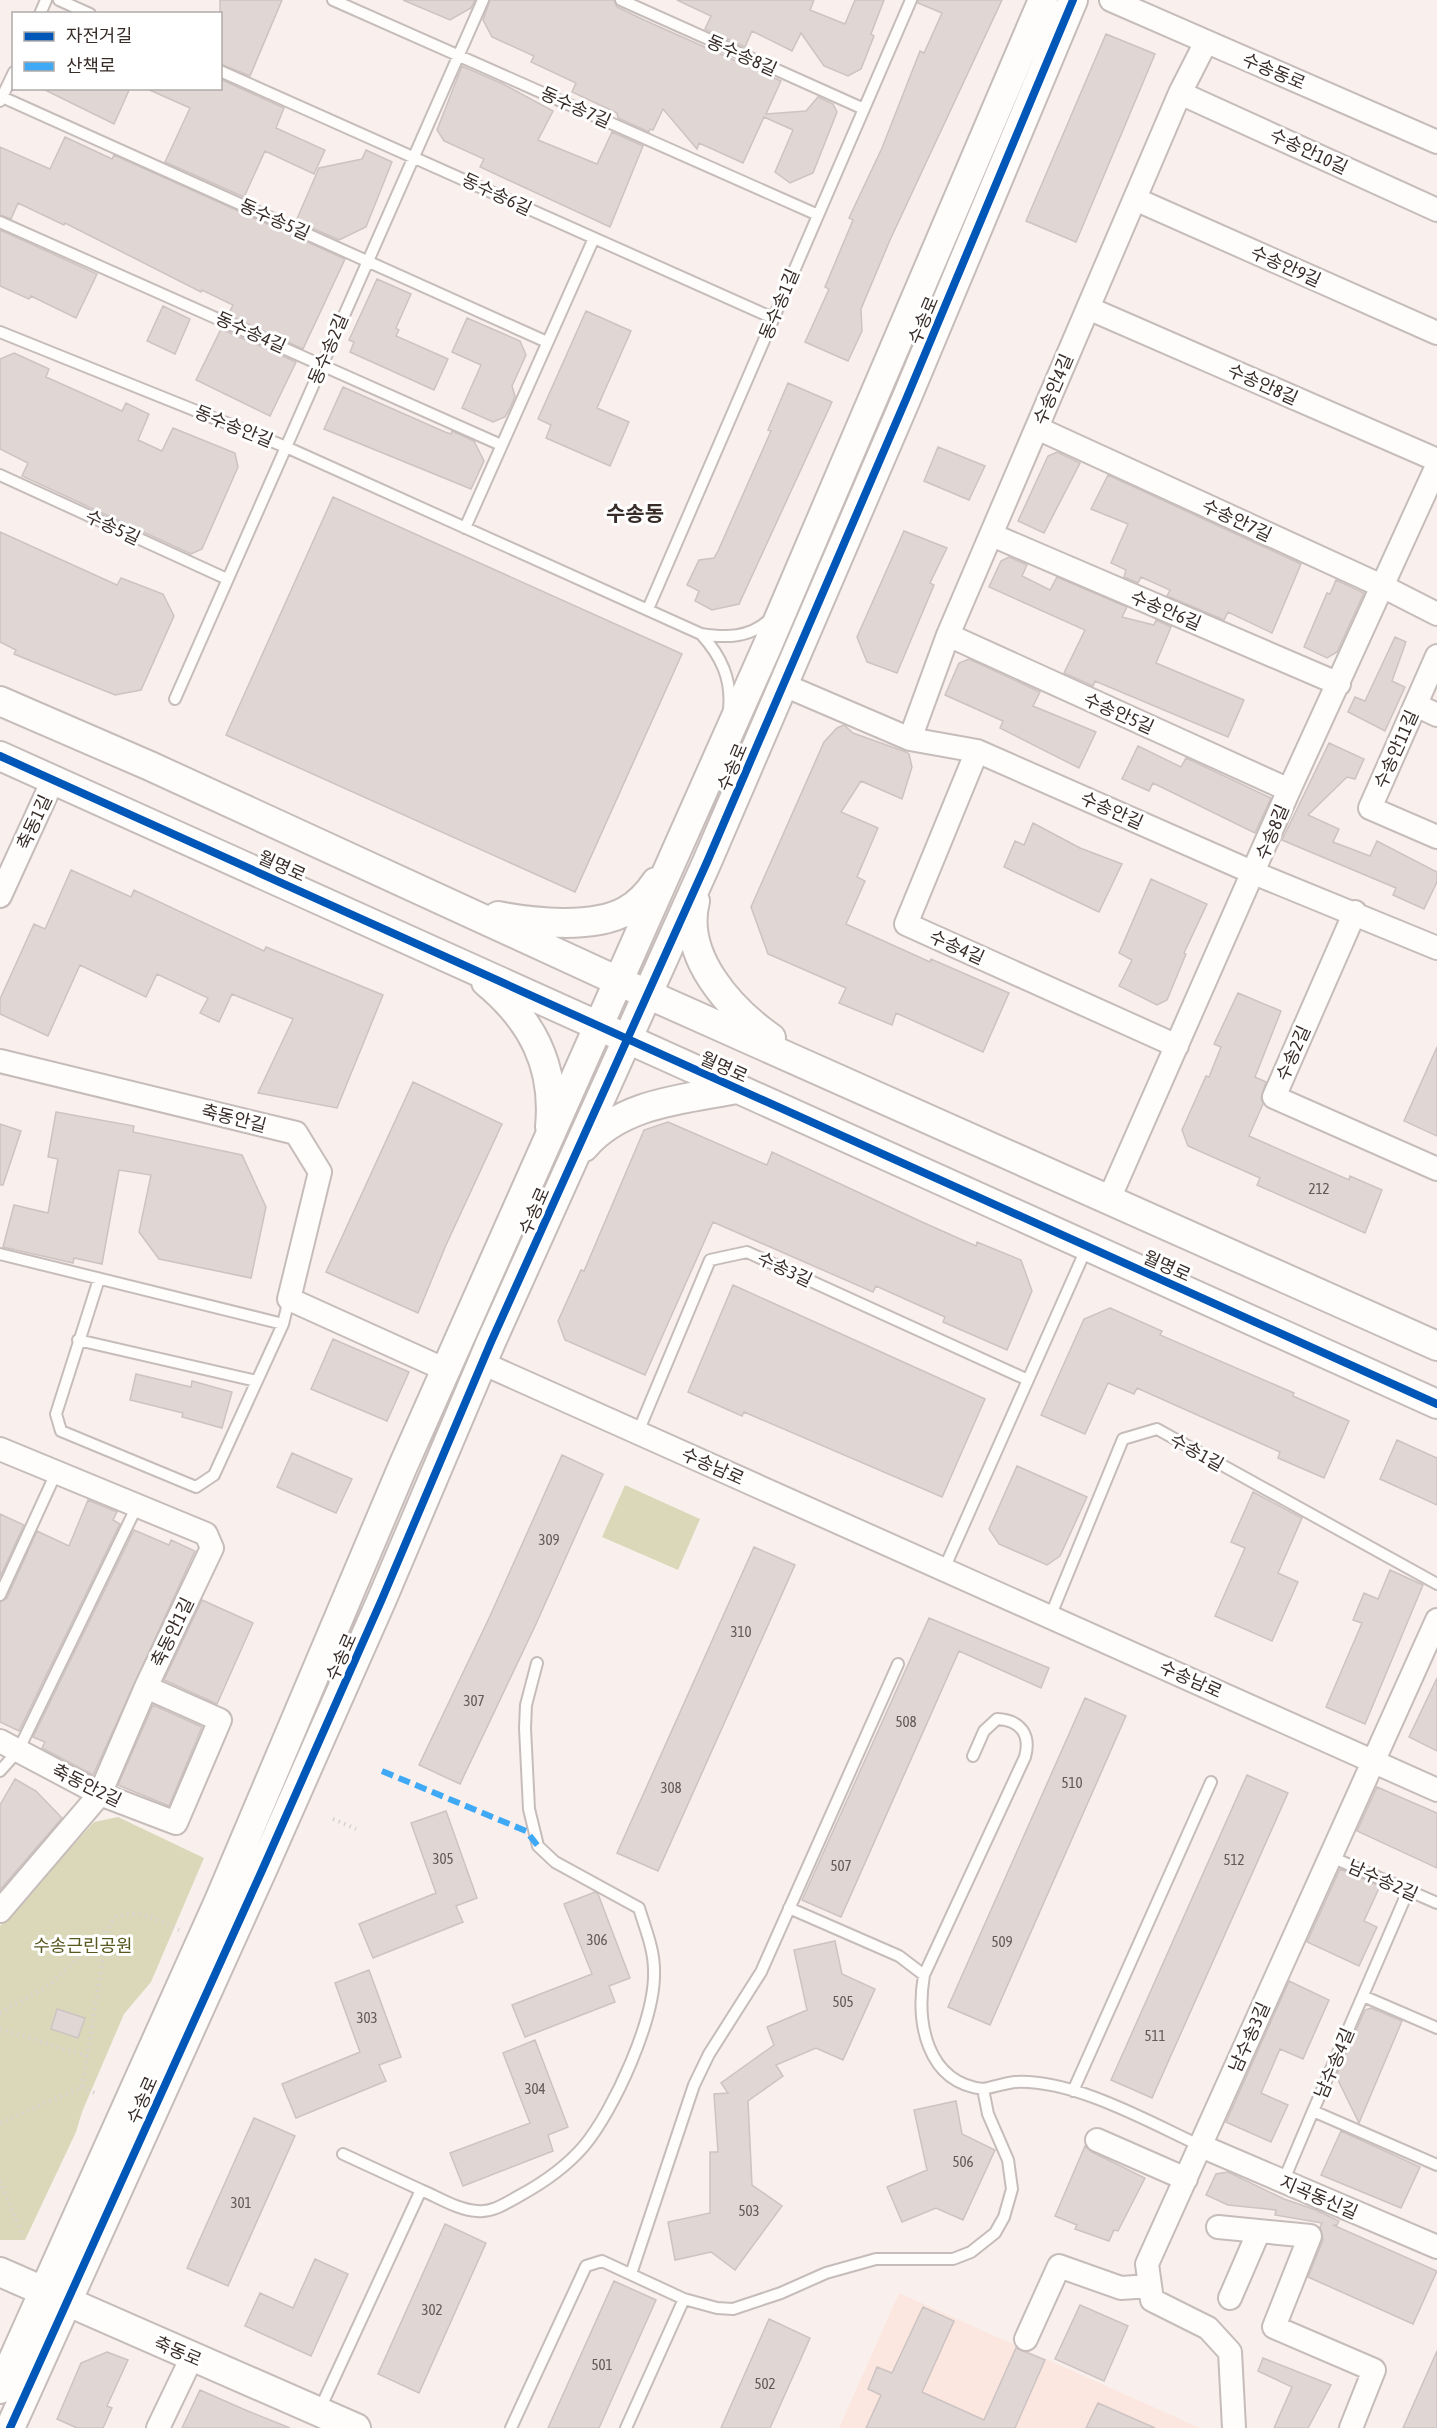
<svg xmlns="http://www.w3.org/2000/svg" width="1437" height="2428" viewBox="0 0 1437 2428" font-family="'Asap Condensed','Noto Sans KR',sans-serif">
  <rect width="100%" height="100%" fill="#f9f0ed"/>
  <!-- built -->
  <path fill="#fbe7df" d="M899,2293L1142,2402L1200,2428H839Z"/>
  <!-- green -->
  <path fill="#dbd8b9" d="M625,1485L700,1519L678,1570L602,1537Z
    M118,1817L204,1858L151,1982L124,2014L82,2112L76,2132L25,2240H0V1926L94,1822Z"/>
  <!-- building -->
  <path fill="#e0d6d4" stroke="#cdc3c2" stroke-width="1.5" d="M220,0H282L250,76L220,64Z
    M403,0H475L471,8L450,20Z
    M490,0H614L617,7L644,20L781,81L766,114L806,111L818,97L833,104L837,112L813,173L790,183L775,172L793,130L764,117L743,163L699,143L697,149L663,109L653,130L650,129L649,132L618,118L617,113L572,92L576,83L531,62L534,56L492,37L483,20Z
    M677,0H814L810,10L845,24L855,0H884L871,34L874,36L861,69L848,76L824,66L801,33L792,51L752,31L745,47L705,29L711,16Z
    M918,0H1002L890,240L861,309L862,331L848,361L805,342L829,289L825,287L853,220L849,218L882,148L920,51L924,53L942,13L918,3Z
    M1106,34L1155,54L1076,242L1026,221Z
    M462,66L503,84L553,111L538,140L597,164L612,132L643,146L610,227L480,167L484,159L444,141L437,130Z
    M220,79L284,108L276,128L325,150L314,174L265,151L244,197L165,162L190,108L145,88H220Z
    M41,88H130L114,124Z
    M65,137L112,159L114,155L345,259L303,349L228,315L233,305L202,290L201,292L65,223L64,225L18,203L11,219L0,215V147L50,169Z
    M366,150L392,162L366,227L339,240L296,221L319,168L362,159Z
    M0,230L97,274L76,318L31,296L29,299L0,286Z
    M377,279L411,294L396,328L399,330L396,336L448,359L434,390L350,352L354,342L349,340Z
    M163,306L190,319L175,354L147,341Z
    M586,311L631,331L597,408L629,422L610,466L546,438L551,425L538,419Z
    M467,318L520,341L526,355L512,386L515,396L511,406L505,417L493,422L462,408L481,365L452,352Z
    M221,329L296,362L270,416L196,380Z
    M14,353L49,369L46,377L122,411L126,403L149,414L138,440L162,451L173,428L235,453L238,467L202,549L191,554L22,476L28,463L0,449V359Z
    M788,383L832,402L739,604L712,610L695,601L699,591L687,585L699,560L714,558L718,551L771,431L768,430Z
    M343,387L445,432L451,434L452,431L474,441L484,461L471,489L324,429Z
    M938,447L985,466L969,500L924,481Z
    M1057,452L1080,463L1044,533L1018,521L1048,456Z
    M1108,475L1301,564L1272,633L1228,612L1224,620L1167,596L1170,590L1141,577L1138,583L1124,577L1126,570L1111,563L1128,524L1091,509Z
    M333,497L682,654L575,892L226,735Z
    M904,531L947,548L930,583L934,585L897,673L867,662L857,637Z
    M0,532L117,585L121,578L163,594L174,616L141,690L115,695L14,654L16,650L0,642Z
    M1009,557L1027,565L1022,576L1050,590L1057,577L1127,607L1122,617L1154,625L1156,620L1171,627L1156,663L1244,700L1228,737L1095,681L1093,686L1064,673L1085,630L989,587L1001,561Z
    M1336,580L1364,593L1337,652L1327,658L1304,647L1327,593L1330,594Z
    M1395,637L1406,642L1392,681L1405,687L1385,731L1348,712L1355,697L1365,701Z
    M969,659L1040,692L1033,706L1096,732L1079,768L1000,728L1003,721L945,695L959,663Z
    M844,725L853,733L906,752L909,754L912,767L902,799L861,781L841,812L878,828L857,877L865,881L846,924L930,962L931,959L1009,993L983,1052L896,1013L892,1025L839,1003L846,988L768,954L751,907L824,742L837,728Z
    M1329,743L1364,759L1355,779L1347,777L1308,815L1339,829L1333,842L1370,856L1377,841L1437,872V882L1424,909L1393,895L1396,888L1282,840Z
    M1138,746L1181,767L1186,758L1271,798L1255,833L1153,783L1149,791L1122,779Z
    M1033,823L1080,848L1122,864L1099,912L1004,867L1015,841L1024,845Z
    M71,870L131,897L134,890L264,951L266,947L383,995L337,1108L258,1093L293,1019L232,994L219,1022L200,1013L208,998L157,974L146,997L80,965L48,1036L0,1014V999L34,924L45,929Z
    M1151,879L1207,904L1184,953L1186,954L1167,1000L1157,1005L1119,986L1132,960L1119,953Z
    M1238,993L1281,1011L1255,1077L1266,1082L1261,1098L1263,1104L1249,1136L1349,1180L1350,1176L1382,1190L1365,1233L1257,1185L1260,1178L1188,1146L1182,1130L1206,1076L1209,1077L1221,1047L1214,1044Z
    M1437,1047V1136L1404,1121Z
    M413,1082L502,1124L446,1245L418,1313L326,1272Z
    M56,1112L134,1126L133,1132L242,1155L266,1207L251,1278L159,1259L139,1232L151,1175L119,1170L102,1264L74,1258L73,1263L3,1247L14,1205L48,1213L58,1159L48,1157Z
    M668,1122L767,1165L772,1152L922,1222L976,1246L977,1242L1021,1260L1032,1291L1007,1350L943,1322L945,1317L876,1286L873,1292L713,1222L645,1375L565,1340L558,1321L581,1270L584,1271L644,1130Z
    M0,1124L21,1131L3,1185H0Z
    M733,1285L985,1399L942,1497L744,1412L742,1416L688,1392Z
    M1110,1308L1162,1331L1160,1335L1294,1393L1293,1396L1349,1421L1324,1478L1278,1458L1280,1452L1137,1388L1134,1394L1108,1383L1085,1434L1041,1415L1084,1319Z
    M333,1339L409,1372L387,1421L311,1389Z
    M136,1374L191,1387L192,1381L232,1392L222,1428L182,1417L183,1413L130,1400Z
    M1397,1440L1437,1458V1505L1380,1479Z
    M292,1453L352,1479L336,1513L277,1487Z
    M562,1455L603,1474L536,1624L460,1784L419,1765L490,1616Z
    M1017,1466L1087,1497L1060,1556L1047,1565L999,1544L989,1529Z
    M1253,1492L1302,1518L1278,1573L1298,1582L1272,1641L1215,1616L1245,1548L1231,1542Z
    M88,1500L117,1512L113,1520L120,1524L19,1731L0,1722V1602L7,1598L37,1531L69,1546Z
    M0,1514L24,1525L0,1577Z
    M134,1530L169,1545L171,1540L195,1551L93,1775L42,1748L45,1742L33,1737Z
    M754,1547L795,1565L658,1871L617,1853Z
    M1390,1570L1423,1585L1365,1724L1326,1707L1362,1623L1353,1620L1364,1593L1378,1599Z
    M202,1600L253,1623L217,1704L164,1680Z
    M929,1618L1049,1668L1041,1688L959,1651L841,1917L802,1900Z
    M1437,1678V1751L1409,1737Z
    M1085,1698L1126,1716L990,2025L948,2007Z
    M153,1705L202,1727L169,1806L118,1785Z
    M1247,1775L1288,1793L1152,2098L1111,2080Z
    M15,1779L36,1791L62,1818L0,1890V1805Z
    M1377,1787L1437,1813V1868L1357,1831Z
    M446,1811L477,1898L456,1906L463,1922L373,1958L359,1924L436,1893L411,1823Z
    M1340,1869L1380,1886L1364,1921L1377,1927L1359,1966L1307,1942Z
    M595,1892L598,1894L630,1978L609,1986L615,2002L525,2037L512,2005L592,1974L564,1904Z
    M835,1941L842,1974L875,1989L843,2060L816,2048L776,2065L783,2076L748,2101L752,2185L782,2206L735,2270L711,2252L675,2260L668,2222L710,2213V2152H718L714,2094L728,2093L721,2083L774,2045L767,2027L807,2010L794,1950Z
    M369,1970L401,2057L379,2065L386,2081L296,2118L282,2084L360,2052L335,1983Z
    M1289,1981L1329,2000L1303,2059L1280,2049L1261,2093L1288,2105L1271,2142L1226,2122Z
    M1371,2008L1402,2021L1359,2123L1336,2076L1365,2010Z
    M57,2009L85,2018L78,2038L51,2029Z
    M535,2040L568,2127L548,2135L553,2151L463,2186L450,2153L530,2123L503,2053Z
    M956,2101L962,2134L995,2150L963,2220L936,2208L902,2222L887,2187L927,2170L914,2110Z
    M254,2118L295,2136L228,2286L187,2268Z
    M1341,2131L1420,2167L1401,2208L1321,2175Z
    M1085,2146L1092,2152L1145,2178L1118,2231L1114,2230L1109,2241L1075,2229L1077,2225L1055,2216Z
    M1228,2172L1284,2199L1316,2210L1339,2221L1337,2225H1333L1437,2271L1413,2324L1308,2277L1323,2240L1320,2227L1322,2223L1275,2215L1276,2210L1228,2205L1206,2195L1216,2174Z
    M445,2224L486,2243L419,2393L378,2374Z
    M315,2259L348,2274L311,2356L245,2326L260,2293L293,2308Z
    M614,2281L656,2300L599,2428H548Z
    M1080,2305L1128,2326L1104,2381L1055,2359Z
    M923,2307L954,2321L922,2392L984,2420L1016,2348L1045,2360L1015,2428H866L881,2395L868,2389L877,2367L892,2373Z
    M769,2319L810,2338L770,2428H721Z
    M1437,2351V2428H1403Z
    M107,2352L128,2360L107,2406L112,2408L103,2428H77L57,2419L81,2363Z
    M1263,2358L1331,2385L1308,2428H1274L1292,2387L1258,2371Z
    M200,2390L243,2409L290,2428H182Z
    M1098,2403L1155,2428H1086Z"/>
  <g fill="none" stroke-linecap="round" stroke-linejoin="round">
    <!-- service casing -->
    <g stroke="#c6bdba" stroke-width="14">
      <path id="service" d="M59,0L90,14
        M333,0L818,215
        M621,0L864,109
        M40,14L46,0
        M220,71L773,318
        M2,97L547,342
        M0,101L14,72
        M0,222L501,445
        M0,332L286,447L701,634C726,638 749,638 769,620
        M0,475L227,579
        M465,528L594,238
        M648,609L911,0
        M701,634C721,656 732,679 729,709
        M175,699L483,0
        M0,1254L283,1324
        M99,1279L56,1414L61,1431L196,1487L214,1475L283,1324L289,1299
        M78,1340L256,1381
        M638,1432L710,1260L747,1252L1028,1380
        M944,1569L1087,1247
        M0,1595L56,1473
        M1050,1617L1123,1439L1157,1429L1437,1584
        M0,1771L18,1751L137,1506
        M1329,1856L1437,1903
        M1408,1891L1313,2111L1437,2165
        M789,1908L899,1956L924,1975
        M1363,1996L1437,2028
        M983,2089C994,2087 1005,2083 1015,2082C1074,2079 1149,2122 1201,2146
        M1073,2091L1211,1782
        M343,2154L421,2190
        M1283,2182L1313,2111
        M631,2274L694,2085L709,2054L761,1972L898,1664
        M319,2411L421,2190C438,2197 458,2210 477,2211C492,2213 506,2203 519,2196C543,2183 566,2167 584,2146C614,2110 656,2018 654,1970C654,1949 645,1928 639,1908L555,1862L538,1846L529,1809L525,1728L526,1705L537,1663
        M511,2428L586,2266L602,2261L684,2299
        M626,2428L684,2299L717,2308L733,2309L781,2293L826,2273L876,2259H953L971,2252L995,2233L1004,2217L1012,2189L1008,2160L988,2114L983,2089C926,2082 916,2022 924,1975L1025,1757C1031,1735 1021,1720 997,1719L984,1731L973,1756"/>
    </g>
    <!-- minor casing -->
    <g stroke="#c6bdba" stroke-width="26">
      <path id="minor" d="M1111,0L1437,142
        M1180,93L1437,210
        M1135,199L1437,333
        M1088,308L1437,460
        M1037,428L1384,587L1437,614
        M992,535L1339,684
        M948,635L1289,790
        M1437,656L1370,808L1437,837
        M784,685L910,739L977,751L1254,873L1437,948
        M1416,705L1437,715
        M910,739L948,635L1180,93L1206,42
        M977,751L906,924L1177,1046
        M0,896L53,780
        M1355,912L1274,1097L1437,1169
        M0,1061L296,1133L320,1172L289,1299L446,1370
        M1109,1199L1289,790L1437,466
        M482,1363L1437,1790
        M0,1449L206,1534L212,1548L146,1687L100,1794L0,1911
        M0,1741L100,1794L176,1823L220,1720L146,1687
        M1097,2140L1186,2179
        M1201,2146L1437,2247
        M1218,2227L1310,2236L1274,2327L1374,2370L1351,2428
        M1230,2298L1259,2231
        M1026,2339L1059,2266L1121,2288L1150,2286
        M158,2428L192,2357
        M1234,2428L1230,2352L1208,2328L1152,2300L1147,2264L1437,1620"/>
    </g>
    <!-- tertiary casing -->
    <g stroke="#c6bdba" stroke-width="32">
      <path id="tertiary" d="M0,701L150,766L618,981L1437,1346
        M0,756L1437,1404
        M695,901C681,956 730,1009 771,1038
        M498,916C533,923 594,929 626,911C639,904 648,894 656,882
        M486,982C532,1020 556,1066 550,1127
        M584,1147C621,1103 684,1099 737,1089
        M0,2272L356,2428
        M0,2389L219,1901L403,1466L766,649L1043,0
        M10,2428L264,1866L382,1599L491,1342L707,862L907,397L1073,0"/>
    </g>
    <!-- path -->
    <path stroke="#d5d2d1" stroke-width="4" stroke-dasharray="1.5 4.5" stroke-linecap="butt" d="M333,1819L356,1829
      M0,2013L51,1984L107,1929
      M0,2029L87,2056
      M82,2087L97,2094
      M0,2123L82,2087L108,1928L115,1917C141,1909 155,1919 179,1930
      M0,2181L23,2237"/>
    <!-- service -->
    <use href="#service" stroke="#fefdfc" stroke-width="10"/>
    <!-- minor -->
    <use href="#minor" stroke="#fefdfc" stroke-width="22"/>
    <!-- tertiary -->
    <use href="#tertiary" stroke="#fefdfc" stroke-width="28"/>
    <!-- quiet -->
    <path stroke="#3fa9f5" stroke-width="6" stroke-dasharray="12 6" stroke-linecap="butt" d="M382,1771L526,1831L538,1846"/>
    <!-- cycleway casing -->
    <g stroke="#fff" stroke-width="11">
      <path id="cycleway" d="M0,756L1437,1404
        M10,2428L264,1866L382,1599L491,1342L707,862L907,397L1073,0"/>
    </g>
    <!-- cycleway -->
    <use href="#cycleway" stroke="#0057b8" stroke-width="8"/>
  </g>
  <g text-anchor="middle" dominant-baseline="central" stroke-width="6" stroke-linejoin="round" paint-order="stroke">
    <!-- number labels -->
    <g font-size="15" fill="#645956">
      <text x="1319" y="1188">212</text>
      <text x="549" y="1539">309</text>
      <text x="741" y="1631">310</text>
      <text x="474" y="1700">307</text>
      <text x="906" y="1721">508</text>
      <text x="1072" y="1782">510</text>
      <text x="671" y="1787">308</text>
      <text x="443" y="1858">305</text>
      <text x="1234" y="1859">512</text>
      <text x="841" y="1865">507</text>
      <text x="597" y="1939">306</text>
      <text x="1002" y="1941">509</text>
      <text x="843" y="2001">505</text>
      <text x="367" y="2017">303</text>
      <text x="1155" y="2035">511</text>
      <text x="535" y="2088">304</text>
      <text x="963" y="2161">506</text>
      <text x="241" y="2202">301</text>
      <text x="749" y="2210">503</text>
      <text x="432" y="2309">302</text>
      <text x="602" y="2364">501</text>
      <text x="765" y="2383">502</text>
    </g>
    <!-- street labels -->
    <g font-size="18" fill="#382d29" stroke="#fff">
      <text transform="translate(742 55) rotate(24)">동수송8길</text>
      <text transform="translate(1274 71) rotate(23)">수송동로</text>
      <text transform="translate(576 107) rotate(24)">동수송7길</text>
      <text transform="translate(1309 151) rotate(25)">수송안10길</text>
      <text transform="translate(497 194) rotate(25)">동수송6길</text>
      <text transform="translate(275 219) rotate(24)">동수송5길</text>
      <text transform="translate(1286 266) rotate(24)">수송안9길</text>
      <text transform="translate(779 304) rotate(-67)">동수송1길</text>
      <text transform="translate(923 320) rotate(-67)">수송로</text>
      <text transform="translate(251 332) rotate(24)">동수송4길</text>
      <text transform="translate(328 349) rotate(-67)">동수송2길</text>
      <text transform="translate(1263 384) rotate(24)">수송안8길</text>
      <text transform="translate(1053 389) rotate(-67)">수송안4길</text>
      <text transform="translate(234 426) rotate(22)">동수송안길</text>
      <text transform="translate(1237 520) rotate(25)">수송안7길</text>
      <text transform="translate(113 527) rotate(25)">수송5길</text>
      <text transform="translate(1166 610) rotate(23)">수송안6길</text>
      <text transform="translate(1119 713) rotate(24)">수송안5길</text>
      <text transform="translate(1396 749) rotate(-66)">수송안11길</text>
      <text transform="translate(732 767) rotate(-67)">수송로</text>
      <text transform="translate(1112 810) rotate(24)">수송안길</text>
      <text transform="translate(34 822) rotate(-65)">축동1길</text>
      <text transform="translate(1272 832) rotate(-67)">수송8길</text>
      <text transform="translate(282 866) rotate(24)">월명로</text>
      <text transform="translate(957 947) rotate(24)">수송4길</text>
      <text transform="translate(1293 1053) rotate(-66)">수송2길</text>
      <text transform="translate(724 1067) rotate(24)">월명로</text>
      <text transform="translate(234 1118) rotate(14)">축동안길</text>
      <text transform="translate(534 1211) rotate(-66)">수송로</text>
      <text transform="translate(1167 1266) rotate(24)">월명로</text>
      <text transform="translate(785 1269) rotate(25)">수송3길</text>
      <text transform="translate(1197 1452) rotate(29)">수송1길</text>
      <text transform="translate(713 1466) rotate(24)">수송남로</text>
      <text transform="translate(172 1632) rotate(-64)">축동안1길</text>
      <text transform="translate(341 1657) rotate(-66)">수송로</text>
      <text transform="translate(1191 1679) rotate(24)">수송남로</text>
      <text transform="translate(87 1785) rotate(26)">축동안2길</text>
      <text transform="translate(1383 1880) rotate(24)">남수송2길</text>
      <text transform="translate(1249 2037) rotate(-66)">남수송3길</text>
      <text transform="translate(1334 2063) rotate(-67)">남수송4길</text>
      <text transform="translate(142 2100) rotate(-66)">수송로</text>
      <text transform="translate(1319 2197) rotate(23)">지곡동신길</text>
      <text transform="translate(178 2351) rotate(23)">축동로</text>
    </g>
    <!-- park labels -->
    <g font-size="18" fill="#55571d" stroke="#fff">
      <text x="83" y="1945">수송근린공원</text>
    </g>
    <!-- quarter labels -->
    <g font-size="21" font-weight="bold" fill="#382d29" stroke="#fff">
      <text x="635" y="513">수송동</text>
    </g>
  </g>
  <!-- legend -->
  <rect x="12" y="12" width="210" height="78" fill="#ffffff" stroke="#afaba9" stroke-width="1.5"/>
  <rect x="24" y="32" width="30" height="9" fill="#0057b8" stroke="#afaba9" stroke-width="1.5"/>
  <text x="66" y="42" font-size="18" fill="#382d29">자전거길</text>
  <rect x="24" y="62" width="30" height="9" fill="#3fa9f5" stroke="#afaba9" stroke-width="1.5"/>
  <text x="66" y="72" font-size="18" fill="#382d29">산책로</text>
</svg>
